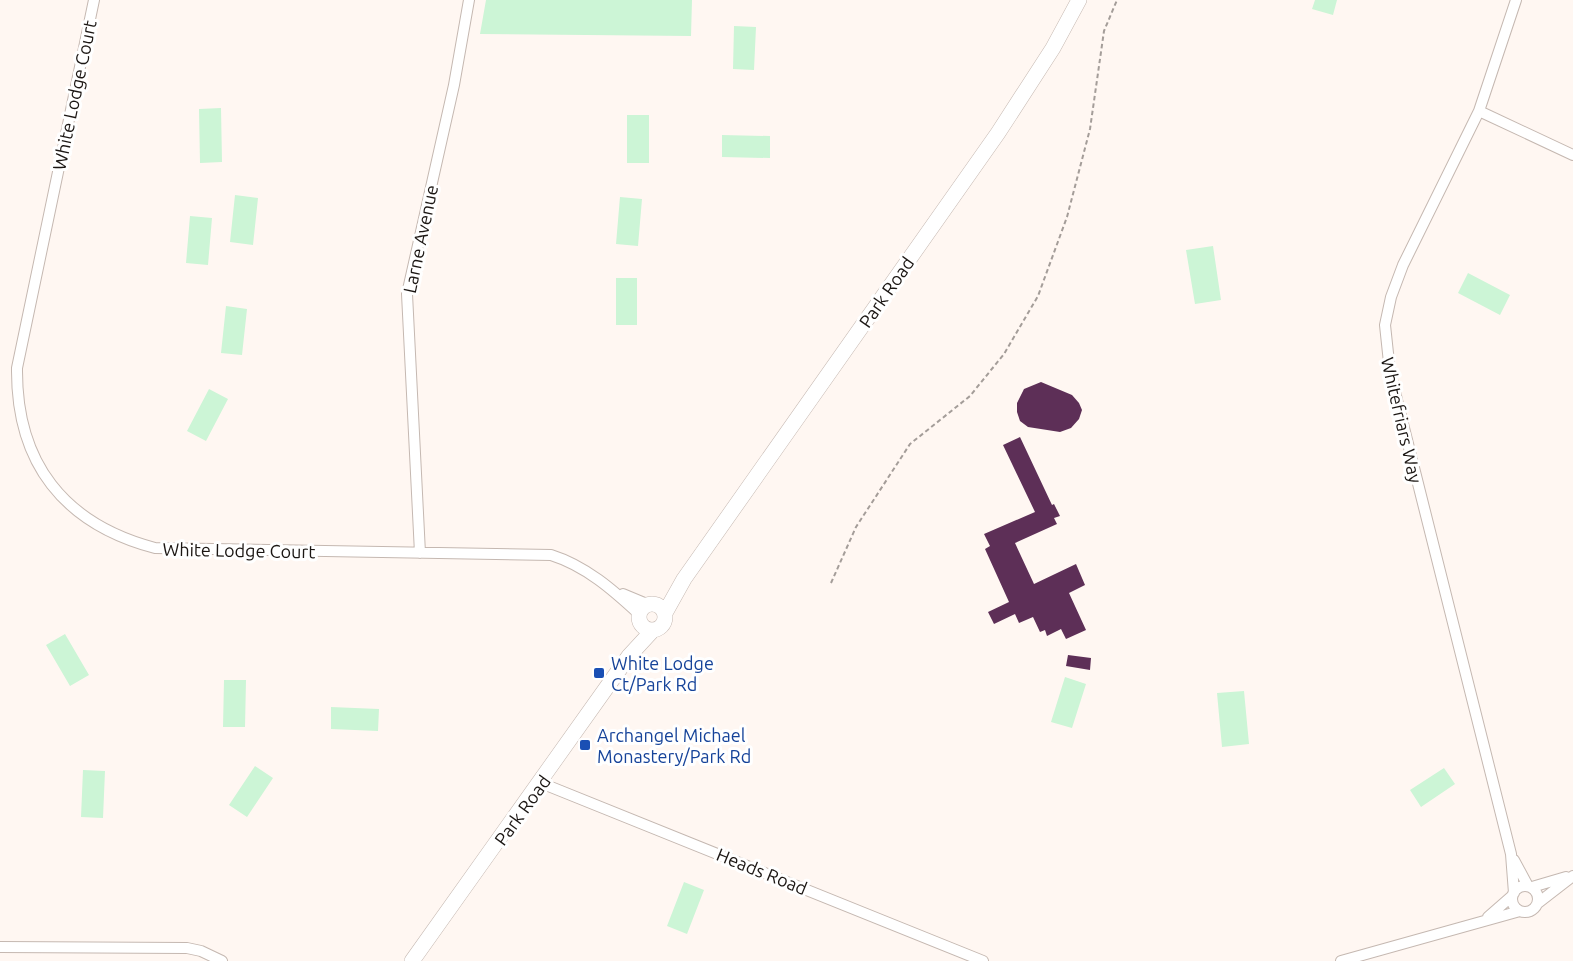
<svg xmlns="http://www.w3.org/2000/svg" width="1573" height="961" viewBox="0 0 1573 961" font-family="Ubuntu,sans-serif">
  <rect width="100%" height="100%" fill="#fff7f2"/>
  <!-- green -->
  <path fill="#ccf5d6" d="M486,0H692L691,36L480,34Z
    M1315,0H1337L1333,15L1312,9Z
    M734,26L756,27L754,70L733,69Z
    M221,108L222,162L200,163L199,109Z
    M627,115H649V163H627Z
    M722,135L770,136V158L722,157Z
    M235,195L258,198L253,245L230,242Z
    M620,197L642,199L638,246L616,244Z
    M190,216L212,218L208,265L186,263Z
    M1213,246L1221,300L1195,304L1186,250Z
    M1468,273L1510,295L1500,315L1458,293Z
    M616,278H637V325H616Z
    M226,306L247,309L242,355L221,353Z
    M209,389L228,399L206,441L187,431Z
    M65,634L89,675L70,686L46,645Z
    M1065,677L1086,684L1072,728L1051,722Z
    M224,680H246L245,727H223Z
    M1244,691L1249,744L1222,747L1217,693Z
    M331,707L379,709L378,731L331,729Z
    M255,766L273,778L247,817L229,805Z
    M1444,768L1455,784L1421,807L1410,790Z
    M83,770L105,771L103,818L81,817Z
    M684,882L704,890L687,934L667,926Z"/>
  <!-- building -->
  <path fill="#5d2f57" d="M1041,382L1072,395L1079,403L1082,410L1079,419L1071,428L1060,432L1028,427L1020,421L1017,412V403L1024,389Z
    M1020,437L1052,505L1054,504L1060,516L1054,518L1057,524L1015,543L1034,584L1076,564L1085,585L1069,593L1086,630L1066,639L1061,629L1047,636L1045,630L1040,632L1033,617L1019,623L1015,614L994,624L988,612L1009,602L985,549L990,546L984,534L1035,512L1003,445Z
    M1068,655L1091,658L1090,670L1066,666Z"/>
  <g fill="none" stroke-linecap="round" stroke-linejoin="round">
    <!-- street casing -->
    <g stroke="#c5b8b1" stroke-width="12">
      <path id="street" d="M94,0L17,368C16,463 64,524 155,548L551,555C586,566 613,590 639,614
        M1479,111L1573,155
        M420,553L407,294L454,85L469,0
        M623,594L647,604
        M541,783L983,961
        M1514,860L1528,886
        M1512 899a13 13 0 1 1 26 0a13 13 0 1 1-26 0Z
        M1532,887L1566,877
        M1514,893L1511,854L1390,372L1385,325L1391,297L1403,265L1479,111L1516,0
        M1538,903L1573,876
        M1488,917L1512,896
        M0,947L187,948L201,951L222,961
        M1341,961L1520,911"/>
    </g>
    <!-- secondary casing -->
    <g stroke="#c5b8b1" stroke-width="16">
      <path id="secondary" d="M639 617a13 13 0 1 1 26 0a13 13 0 1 1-26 0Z
        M665,613L684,579L998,133L1053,48L1079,0
        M412,961L629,656L653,630"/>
    </g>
    <!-- path -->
    <path stroke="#a49d99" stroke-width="2" stroke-dasharray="4.5 3" stroke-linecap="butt" d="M831,583L856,527L910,444L970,396L1004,354L1038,296L1067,217L1090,129L1104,31L1117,0"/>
    <!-- street -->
    <use href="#street" stroke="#fff" stroke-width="10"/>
    <!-- secondary -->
    <use href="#secondary" stroke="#fff" stroke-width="15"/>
  </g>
  <!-- markers -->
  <g fill="#1a4fb4" stroke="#fff" stroke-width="2">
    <rect x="593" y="667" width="12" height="12" rx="3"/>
    <rect x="579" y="739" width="12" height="12" rx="3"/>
  </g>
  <g text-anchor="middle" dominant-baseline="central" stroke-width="6" stroke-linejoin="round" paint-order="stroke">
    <!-- street labels -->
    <g font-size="18" fill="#1b1613" stroke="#fff">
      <text transform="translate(74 95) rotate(-78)">White Lodge Court</text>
      <text transform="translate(420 239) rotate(-78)">Larne Avenue</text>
      <text transform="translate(886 292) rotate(-55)">Park Road</text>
      <text transform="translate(1402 420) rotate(77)">Whitefriars Way</text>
      <text transform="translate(239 550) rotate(1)">White Lodge Court</text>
      <text transform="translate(522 810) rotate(-54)">Park Road</text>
      <text transform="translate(762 871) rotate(22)">Heads Road</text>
    </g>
    <!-- transit labels -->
    <g font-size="18" fill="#164399" stroke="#fff" text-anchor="start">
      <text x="611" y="663">White Lodge<tspan x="611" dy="21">Ct/Park Rd</tspan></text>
      <text x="597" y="735">Archangel Michael<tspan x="597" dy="21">Monastery/Park Rd</tspan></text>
    </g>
  </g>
</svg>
